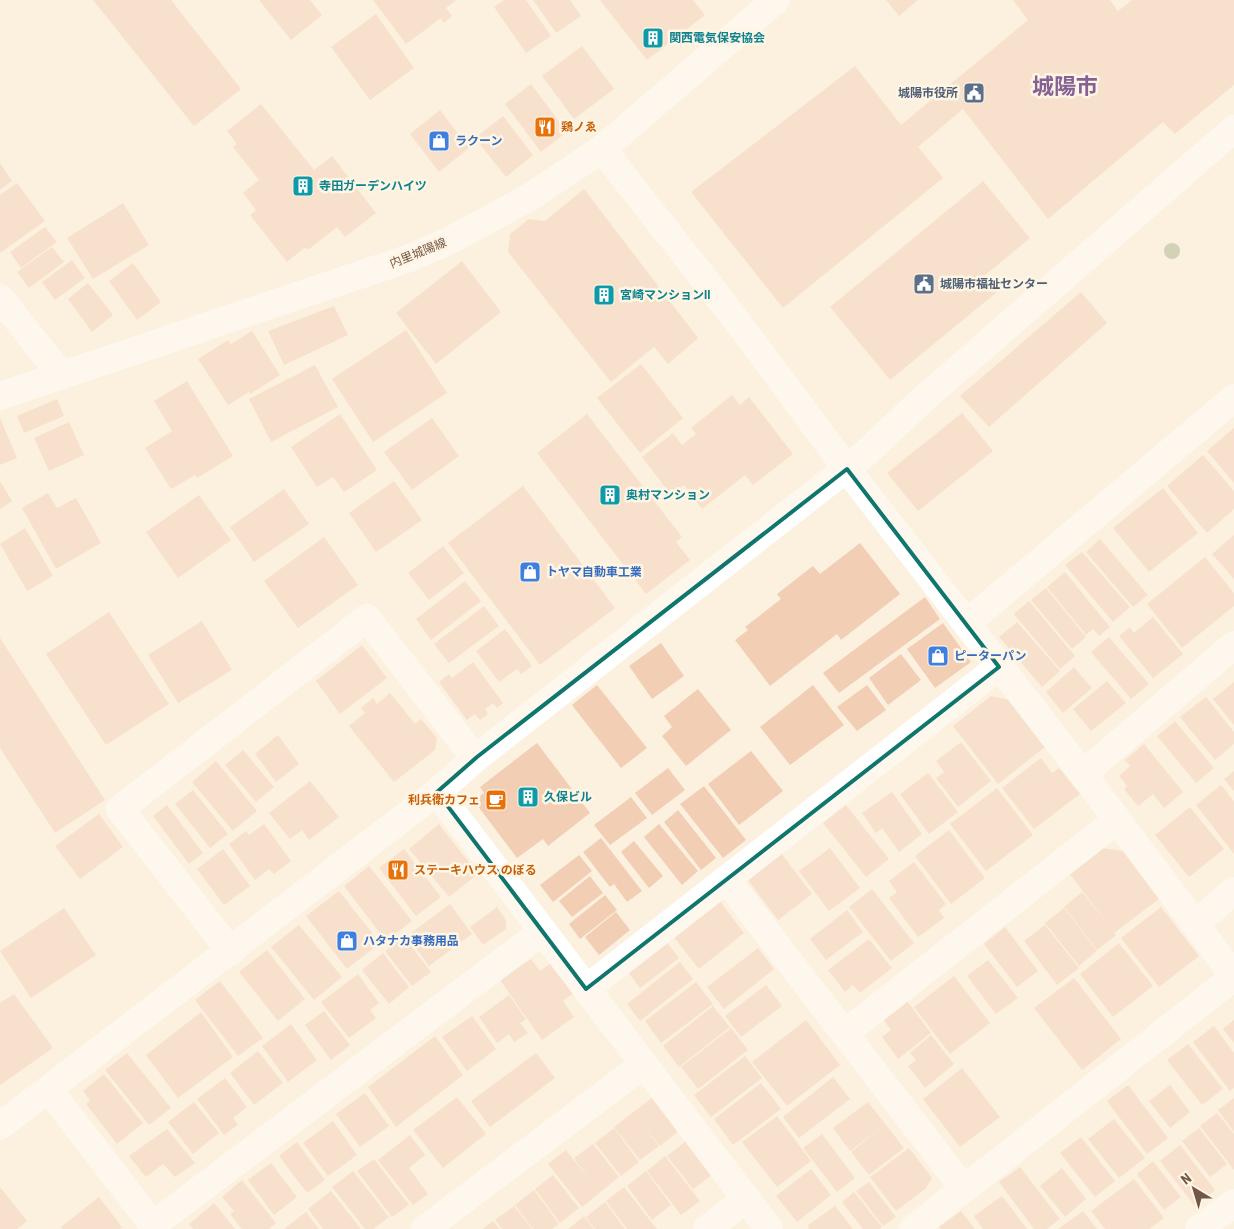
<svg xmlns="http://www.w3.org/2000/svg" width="1234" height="1229" viewBox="0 0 1234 1229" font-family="'Roboto Condensed','Noto Sans JP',sans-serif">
  <rect width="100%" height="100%" fill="#fcf1de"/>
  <!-- building -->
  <path fill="#f2ceb5" d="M93,0H171L241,89L194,126Z
    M259,0H310L322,15L291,40Z
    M373,0H456L446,8L452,16L444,23L441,18L406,44Z
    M504,0H526L551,36L526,53L494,7Z
    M533,0H570L581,16L556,33Z
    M600,0H693L705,15L647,60Z
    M886,0H918L899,16Z
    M1013,0H1110L1118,11L1132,0H1234V85L1175,134L1163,122L1048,219L963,109L918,147L943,178L783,308L691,192L855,66L901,125L1028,20Z
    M376,14L414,68L370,100L331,47Z
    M582,46L614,89L574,119L542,76Z
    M531,84L567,132L541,152L505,104Z
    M261,104L314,170L332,156L376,213L345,237L337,227L309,249L304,248L287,262L250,215L256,210L243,193L259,180L233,147L237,144L227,131Z
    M440,110L469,148L439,172L410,134Z
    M503,116L533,155L506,177L475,138Z
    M0,163L12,181L0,190Z
    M983,181L1030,238L984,276L997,292L890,380L830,307Z
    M17,183L45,221L0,253V195Z
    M584,189L698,338L668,364L654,347L611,382L508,252L510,234L529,219L545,221Z
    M123,203L149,245L93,279L67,238Z
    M45,227L57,242L21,268L10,252Z
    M52,247L64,262L29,288L17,272Z
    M72,260L85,278L55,300L42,282Z
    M462,261L501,312L436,364L396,313Z
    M133,263L161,302L137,320L109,281Z
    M88,283L113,315L92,332L68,299Z
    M1081,292L1107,323L989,427L960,396Z
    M334,306L348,335L284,365L268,331Z
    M406,330L447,393L373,442L332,379Z
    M252,331L280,375L250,394L249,392L228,405L198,359L228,340L231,344Z
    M641,364L683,418L640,453L597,398Z
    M315,365L338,407L271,442L249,399Z
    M187,381L233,456L197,478L195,475L171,489L145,448L172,431L154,401Z
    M732,395L740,405L749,397L793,454L753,485L745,475L702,509L684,485L671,495L642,457L673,433L682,445L696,434L691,428Z
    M57,399L64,416L24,433L17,416Z
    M962,413L993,451L918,511L887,473Z
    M340,414L377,470L344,492L333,477L317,487L291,447Z
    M587,414L682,537L676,542L690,560L646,594L537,453Z
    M0,418L17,458L0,465Z
    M432,418L459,456L412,490L384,452Z
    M69,422L84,455L49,471L34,438Z
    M1234,428V483L1207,451Z
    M1203,455L1234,491V509L1207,533L1167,486Z
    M0,481L12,501L0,509Z
    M394,481L422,520L376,552L349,513Z
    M523,486L615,608L540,665L448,543Z
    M1163,488L1198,533L1149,572L1113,528Z
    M284,489L309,524L254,562L230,527Z
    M48,493L57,508L76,498L101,543L56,569L22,508Z
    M199,495L231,540L178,578L146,532Z
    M25,528L53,576L27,591L0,544Z
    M1234,535V579L1212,554Z
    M324,537L358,585L298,628L264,581Z
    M1100,539L1148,595L1133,607L1086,552Z
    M860,543L900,594L841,640L837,634L770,686L735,640L748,630L745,627L781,599L777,594L813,566L820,574Z
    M443,546L464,573L429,600L408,573Z
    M1082,552L1130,607L1113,622L1065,565Z
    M1205,557L1234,593V606L1182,648L1147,604Z
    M1065,572L1110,627L1099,636L1093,629L1086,635L1047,587Z
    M465,581L481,601L431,640L416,619Z
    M1046,588L1086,637L1072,649L1031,600Z
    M925,597L940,619L839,693L823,673Z
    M1029,601L1075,656L1060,669L1014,614Z
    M484,606L499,626L449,663L434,644Z
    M109,612L169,704L106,745L46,654Z
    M1153,617L1183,654L1153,678L1119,636L1130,627L1134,633Z
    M202,621L232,670L178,703L148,655Z
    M1017,622L1060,671L1042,687L999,637Z
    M943,623L971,662L935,688L907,649Z
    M505,629L532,666L521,674L517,669L499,682L476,651Z
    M1109,637L1149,684L1131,699L1091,652Z
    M0,638L105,800L55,833L0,748Z
    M661,643L684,676L652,699L629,666Z
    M362,645L387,678L340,714L316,681Z
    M901,654L921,680L888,705L869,678Z
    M473,662L503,703L497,708L493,703L485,709L488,714L480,720L475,714L467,720L439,682L449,674L452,678Z
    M1074,667L1092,688L1063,713L1046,692Z
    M1107,681L1126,703L1091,731L1073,709Z
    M1234,682V725L1213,699Z
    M597,685L647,748L621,768L572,705Z
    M813,685L844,725L790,765L760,727Z
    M867,685L886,710L857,731L837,707Z
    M698,689L731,730L686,766L662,736L672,727L664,716Z
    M390,693L415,724L421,719L437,738L435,750L394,782L349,726L365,713L361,708L373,698L377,704Z
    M991,696L1009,700L1045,747L998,784L953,726Z
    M1206,697L1234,732V744L1215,760L1180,717Z
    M1175,721L1214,768L1196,783L1157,736Z
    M278,735L299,764L276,782L255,754Z
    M961,742L991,781L958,807L936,778L944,772L936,761Z
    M537,743L590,813L548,846L543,839L517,858L474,801L484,793L480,787Z
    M1144,744L1183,792L1164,808L1153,794L1138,806L1124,789L1127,786L1119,776L1130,766L1125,760Z
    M243,750L274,787L256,802L225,765Z
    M751,751L783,791L739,825L708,784Z
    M1041,758L1052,773L1059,768L1080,794L1034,829L1002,788Z
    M216,761L257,811L233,831L192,782Z
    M668,768L685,790L652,815L635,793Z
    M1234,771V791L1224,779Z
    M928,773L958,812L929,834L900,794Z
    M310,781L339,817L309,840L302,830L290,839L269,813Z
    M1221,785L1234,801V854L1196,805Z
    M704,786L746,840L723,858L680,804Z
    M997,788L1033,835L986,871L950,824Z
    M193,790L228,834L210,848L175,804Z
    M892,792L922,834L899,852L882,828L876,833L862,813Z
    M631,797L647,818L610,845L594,825Z
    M167,805L203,853L189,864L153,816Z
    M846,805L889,859L866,877L823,823Z
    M1190,807L1224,849L1189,877L1155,835Z
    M678,810L716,858L701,870L664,822Z
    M99,814L123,847L80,879L55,846Z
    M264,824L291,861L274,874L269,869L255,880L229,844L246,831L249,835Z
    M439,824L478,874L449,897L409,849Z
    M659,824L698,871L682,885L644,837Z
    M949,830L985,878L951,904L915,856Z
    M601,838L642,891L627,902L614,884L610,887L583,852Z
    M634,841L663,876L649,888L621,852Z
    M830,848L860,888L829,911L799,871Z
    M1102,848L1123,851L1159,899L1114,933L1116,935L1097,950L1064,907L1082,892L1107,923L1069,873Z
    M223,849L250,886L224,905L197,869Z
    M404,849L441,897L416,916L379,868Z
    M781,853L812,894L778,920L747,879Z
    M579,855L592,871L553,902L540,885Z
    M914,862L946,904L939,910L944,918L918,937L889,898L897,892L889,881Z
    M369,866L412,921L386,941L344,886Z
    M590,876L603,893L572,917L559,901Z
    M872,889L914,943L891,961L849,907Z
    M339,891L380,943L347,969L306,916Z
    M605,895L617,910L580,939L569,924Z
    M719,900L744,933L699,969L673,936Z
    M450,904L472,934L429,966L407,936Z
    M497,907L506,920V929L483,945L470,927Z
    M1161,907L1199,956L1159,987L1121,938Z
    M64,908L96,955L31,998L0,951Z
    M1064,908L1097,951L1079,966L1045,923Z
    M847,910L863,932L826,960L810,939Z
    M616,912L630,930L599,955L585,937Z
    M299,925L342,977L314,1000L271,947Z
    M1045,925L1079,968L1057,985L1024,941Z
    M1005,927L1038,971L1017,987L984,944Z
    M404,937L431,972L412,986L385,951Z
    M869,939L892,968L860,993L853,985L845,992L828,970Z
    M666,941L679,958L640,988L628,972Z
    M1119,943L1153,986L1113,1017L1080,974Z
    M758,948L774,969L724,1009L707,987Z
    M267,950L305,999L278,1021L239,972Z
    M383,953L409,987L389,1004L362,970Z
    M531,959L540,971L554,961L575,992L563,1001L574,1017L542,1040L500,980Z
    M988,960L1018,998L996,1014L967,976Z
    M680,962L693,979L640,1021L627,1004Z
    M358,974L379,1003L370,1010L376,1018L349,1038L321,1002Z
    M954,976L990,1023L950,1054L914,1007Z
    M1074,978L1121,1039L1082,1070L1034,1008Z
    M220,981L263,1038L238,1056L195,1000Z
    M696,982L713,1004L661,1043L645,1021Z
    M766,985L782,1006L741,1037L725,1016Z
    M14,994L53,1048L0,1085V1003Z
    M509,995L526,1019L520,1023L528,1033L514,1042L509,1034L497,1043L479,1017Z
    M907,1001L931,1033L898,1059L882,1037L891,1030L883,1019Z
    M713,1006L730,1027L679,1067L663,1046Z
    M324,1011L350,1045L331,1060L305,1025Z
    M201,1012L233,1057L178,1098L146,1055Z
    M472,1016L496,1049L467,1071L442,1037Z
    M806,1020L840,1065L787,1106L752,1062Z
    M1234,1020V1043L1223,1029Z
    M291,1024L317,1060L288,1082L262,1046Z
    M1214,1026L1234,1053V1088L1230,1091L1193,1042Z
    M731,1028L748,1050L698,1089L681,1067Z
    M931,1035L954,1064L925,1088L908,1066L916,1060L910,1053Z
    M435,1036L463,1075L396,1127L368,1087Z
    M1188,1044L1223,1089L1202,1105L1167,1060Z
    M258,1051L283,1083L254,1105L230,1073Z
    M127,1053L171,1108L149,1125L105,1070Z
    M536,1053L555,1078L490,1127L471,1101Z
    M745,1056L762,1078L711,1117L694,1095Z
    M962,1068L1000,1117L960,1147L923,1099Z
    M104,1074L143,1123L117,1144L86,1104L90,1101L83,1091Z
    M833,1077L850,1099L799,1138L783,1117Z
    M225,1078L247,1107L233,1118L238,1125L224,1135L197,1099Z
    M761,1083L781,1109L733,1145L714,1119Z
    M1128,1085L1168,1138L1147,1154L1107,1101Z
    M1170,1085L1190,1112L1170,1128L1149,1101Z
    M365,1093L389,1126L360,1147L336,1114Z
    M457,1097L486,1134L443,1168L413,1130Z
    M653,1097L679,1131L660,1146L643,1124L659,1146L640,1160L614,1127Z
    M1234,1098V1132L1218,1110Z
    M194,1102L219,1133L193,1154L168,1122Z
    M868,1102L904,1148L869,1175L851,1152L881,1128L850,1151L833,1128Z
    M1217,1113L1234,1134V1170L1200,1126Z
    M777,1116L811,1161L777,1187L742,1142Z
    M1114,1119L1145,1158L1119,1178L1088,1139Z
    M333,1121L357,1155L328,1176L303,1143Z
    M614,1128L639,1162L621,1176L595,1143Z
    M1199,1128L1227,1164L1210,1177L1182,1141Z
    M167,1129L195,1163L175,1177L163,1164L146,1177L129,1156Z
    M822,1134L855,1178L837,1192L803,1148Z
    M410,1135L425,1155L409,1168L428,1194L413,1205L378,1160Z
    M1081,1137L1115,1181L1095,1197L1060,1153Z
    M686,1141L712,1175L693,1189L667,1156Z
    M297,1142L325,1180L307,1193L279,1156Z
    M593,1144L619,1177L582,1207L548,1164L566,1150L590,1180L574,1158Z
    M1180,1145L1215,1190L1195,1206L1160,1161Z
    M909,1148L932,1178L925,1189L896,1211L870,1177Z
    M665,1156L700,1201L681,1215L647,1171Z
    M374,1159L409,1205L392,1217L357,1171Z
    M1153,1161L1181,1197L1164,1210L1137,1174Z
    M271,1163L297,1197L274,1215L248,1180Z
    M1020,1167L1060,1219L1047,1229H1034L999,1182Z
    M1062,1168L1086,1199L1065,1217L1040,1186Z
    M811,1169L831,1195L797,1222L776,1196Z
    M353,1171L389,1217L373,1229H365L332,1187Z
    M646,1171L671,1205L652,1220L627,1186Z
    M553,1175L579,1208L560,1223L535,1189Z
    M1134,1179L1164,1218L1149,1229H1105L1091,1211Z
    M242,1180L276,1223L269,1229H242L230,1214L234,1211L222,1197Z
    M869,1182L896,1217L883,1226L856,1191Z
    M0,1187L27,1221L17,1229H0Z
    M624,1187L657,1229H627L606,1201Z
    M534,1190L559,1224L552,1229H533L515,1205Z
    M331,1191L361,1229H323L308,1209Z
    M854,1192L882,1227L880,1229H863L842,1202Z
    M1002,1196L1027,1229H983L974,1216Z
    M99,1197L122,1227L120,1229H62L61,1227Z
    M605,1202L625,1229H595L586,1217Z
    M214,1203L235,1229H193L189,1224Z
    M514,1206L532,1229H502L495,1220Z
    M835,1206L853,1229H809L807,1226Z
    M961,1211L975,1229H941L939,1227Z
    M1083,1211L1097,1229H1058Z
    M306,1212L319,1229H284Z
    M584,1216L594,1229H568Z
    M493,1221L500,1229H483Z"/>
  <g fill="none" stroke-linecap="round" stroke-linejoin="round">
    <!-- minor -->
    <path stroke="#fff" stroke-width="28" d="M602,149L734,317L847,469L1083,774L1234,976
      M0,298L62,376
      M967,623L1234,398
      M1083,774L1234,645
      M437,792L769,1229
      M726,879L964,1189
      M1195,924L1234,891
      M231,952L120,809L367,618L464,744L477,757
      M586,989L999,667
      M845,1033L1117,820
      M49,1090L156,1229
      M0,1126L437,792L477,757L866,453L921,401L1234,129
      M153,1225L543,931
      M425,1229L643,1065
      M707,1229L746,1199
      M913,1229L1234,977
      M1199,1229L1234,1203"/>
    <!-- secondary -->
    <path stroke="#fff" stroke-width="28" d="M0,396L407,259L451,240L530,197L602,149L776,0"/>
  </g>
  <!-- trees -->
  <circle fill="#9dae86" cx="1172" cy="251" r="8"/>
  <!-- marked area -->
  <path d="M0 0H1234V1229H0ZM847,469L999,667L586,989L437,792L477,757Z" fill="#fcf1de" fill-opacity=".55" fill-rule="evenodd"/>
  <path fill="none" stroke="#0f766e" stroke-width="4" stroke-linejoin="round" d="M847,469L999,667L586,989L437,792L477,757Z"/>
  <!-- icons -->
  <defs>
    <g id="building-square" transform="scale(1.125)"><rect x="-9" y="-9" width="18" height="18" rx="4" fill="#0f9aa8" stroke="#fff5e4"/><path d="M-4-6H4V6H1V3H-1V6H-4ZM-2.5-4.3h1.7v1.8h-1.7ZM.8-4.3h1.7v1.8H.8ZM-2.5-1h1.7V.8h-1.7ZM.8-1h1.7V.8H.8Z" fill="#fff"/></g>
    <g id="civic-square" transform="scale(1.125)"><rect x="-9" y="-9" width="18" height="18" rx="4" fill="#5c6f8a" stroke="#fff5e4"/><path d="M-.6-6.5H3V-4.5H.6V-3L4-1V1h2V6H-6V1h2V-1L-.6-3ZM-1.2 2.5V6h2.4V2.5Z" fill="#fff"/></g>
    <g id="restaurant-square" transform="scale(1.125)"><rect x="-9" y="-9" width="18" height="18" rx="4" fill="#e8710a" stroke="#fff5e4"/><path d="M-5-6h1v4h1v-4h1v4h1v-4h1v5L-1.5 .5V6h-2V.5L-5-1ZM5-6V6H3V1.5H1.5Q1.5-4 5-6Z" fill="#fff"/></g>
    <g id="shop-square" transform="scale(1.125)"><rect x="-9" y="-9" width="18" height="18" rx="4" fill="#3f7fe0" stroke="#fff5e4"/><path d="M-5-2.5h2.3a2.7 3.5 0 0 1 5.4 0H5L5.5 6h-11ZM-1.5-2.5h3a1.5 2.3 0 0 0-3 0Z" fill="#fff"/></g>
    <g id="cafe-square" transform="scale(1.125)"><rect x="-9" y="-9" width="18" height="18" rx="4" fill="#e8710a" stroke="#fff5e4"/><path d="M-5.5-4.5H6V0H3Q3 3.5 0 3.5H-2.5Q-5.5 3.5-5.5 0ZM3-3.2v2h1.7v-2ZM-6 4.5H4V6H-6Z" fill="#fff"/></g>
  </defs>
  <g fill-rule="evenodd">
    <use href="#building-square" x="653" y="38"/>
    <use href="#civic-square" x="974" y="93"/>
    <use href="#restaurant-square" x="545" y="127"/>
    <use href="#shop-square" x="439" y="141"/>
    <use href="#building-square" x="303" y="186"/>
    <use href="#civic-square" x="924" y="284"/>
    <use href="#building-square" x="604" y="295"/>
    <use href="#building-square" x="610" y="495"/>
    <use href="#shop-square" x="530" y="572"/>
    <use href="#shop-square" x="938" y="656"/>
    <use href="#building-square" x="528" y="797"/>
    <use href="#cafe-square" x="496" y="800"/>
    <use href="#restaurant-square" x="398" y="870"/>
    <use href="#shop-square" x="347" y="941"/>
  </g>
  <g text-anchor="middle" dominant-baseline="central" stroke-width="5" stroke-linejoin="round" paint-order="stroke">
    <!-- culture labels -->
    <g font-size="12" font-weight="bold" fill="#0d838f" stroke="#fff5e4" text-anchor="start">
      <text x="669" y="38">関西電気保安協会</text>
      <text x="319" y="186">寺田ガーデンハイツ</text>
      <text x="620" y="295">宮崎マンションII</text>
      <text x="626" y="495">奥村マンション</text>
      <text x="544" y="797">久保ビル</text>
    </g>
    <!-- service labels -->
    <g font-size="12" font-weight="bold" fill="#4e5e75" stroke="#fff5e4" text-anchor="end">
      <text x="958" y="93">城陽市役所</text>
      <text x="940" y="284" text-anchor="start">城陽市福祉センター</text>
    </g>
    <!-- food labels -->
    <g font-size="12" font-weight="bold" fill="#c56008" stroke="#fff5e4" text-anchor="start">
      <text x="561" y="127">鶏ノゑ</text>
      <text x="480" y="800" text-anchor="end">利兵衛カフェ</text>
      <text x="414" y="870">ステーキハウス のぼる</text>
    </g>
    <!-- shop labels -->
    <g font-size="12" font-weight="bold" fill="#366cbe" stroke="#fff5e4" text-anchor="start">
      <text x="455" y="141">ラクーン</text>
      <text x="546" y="572">トヤマ自動車工業</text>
      <text x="954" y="656">ピーターパン</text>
      <text x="363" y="941">ハタナカ事務用品</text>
    </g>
    <!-- street labels -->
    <g font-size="12" fill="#725646" stroke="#fff5e4">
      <text transform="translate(418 253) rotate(-22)">内里城陽線</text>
    </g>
    <!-- town labels -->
    <g font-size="22" font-weight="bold" fill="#856196" stroke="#fff5e4">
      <text x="1065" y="86">城陽市</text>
    </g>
  </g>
  <!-- north arrow -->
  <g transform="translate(1194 1189) rotate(322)" stroke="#fff5e4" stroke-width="4" paint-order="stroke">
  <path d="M0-4L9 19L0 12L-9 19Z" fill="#725646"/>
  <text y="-8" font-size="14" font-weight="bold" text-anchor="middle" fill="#725646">N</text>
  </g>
</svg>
